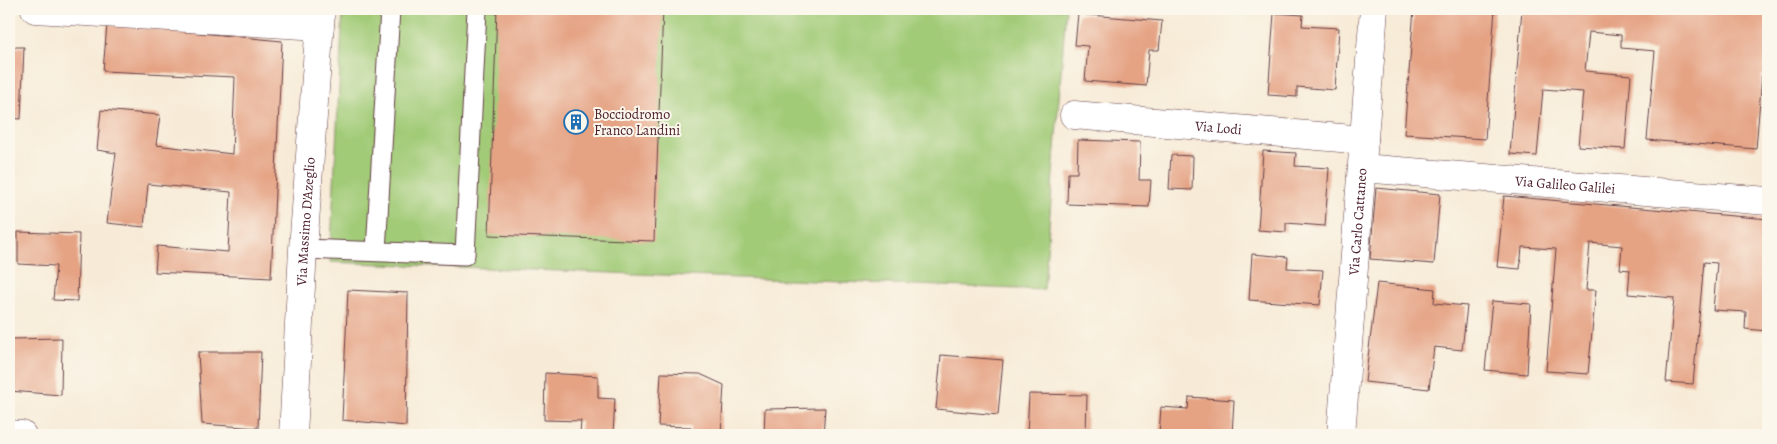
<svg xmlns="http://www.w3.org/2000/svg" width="1777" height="444" viewBox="0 0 1777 444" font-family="Alegreya,serif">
  <rect width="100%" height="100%" fill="#fbf7ec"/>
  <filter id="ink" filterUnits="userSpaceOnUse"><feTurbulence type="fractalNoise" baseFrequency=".02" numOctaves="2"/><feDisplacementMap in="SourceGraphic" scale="10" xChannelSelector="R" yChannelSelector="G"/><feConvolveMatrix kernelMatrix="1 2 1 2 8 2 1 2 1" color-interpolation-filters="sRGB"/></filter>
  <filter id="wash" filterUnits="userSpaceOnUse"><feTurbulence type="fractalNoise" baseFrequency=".0096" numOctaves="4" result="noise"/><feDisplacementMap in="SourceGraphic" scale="20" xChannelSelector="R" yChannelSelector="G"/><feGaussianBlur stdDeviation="1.12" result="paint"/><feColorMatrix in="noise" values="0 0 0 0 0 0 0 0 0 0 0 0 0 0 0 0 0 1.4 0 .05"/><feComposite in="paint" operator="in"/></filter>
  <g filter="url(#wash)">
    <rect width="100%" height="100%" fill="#f7ebd7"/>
    <!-- green -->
    <path fill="#a1cb77" stroke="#767551" d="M343,9H1066L1044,290L330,262Z"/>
    <g id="blocks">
      <!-- building -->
      <path fill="#e5a384" d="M497,9H663L654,241L489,235Z
        M1181,9H1208L1207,14L1181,11Z
        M1414,9H1495L1485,139L1404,134Z
        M1522,9H1768V76L1762,75L1756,149L1647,140L1655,51L1621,48V35L1589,32L1585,71L1631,75L1625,149L1578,146L1583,92L1543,89L1537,156L1510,154Z
        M1274,13L1303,15L1302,26L1339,28L1335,90L1297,87V97L1268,95Z
        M1078,14L1162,21L1159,50H1149L1146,86L1085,81L1088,46L1075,45Z
        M107,24L282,41L271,278L155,272L157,246L228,252L231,192L148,184L144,227L107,223L116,153L97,150L101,110L160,115L156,145L232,154L235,77L103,71Z
        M9,47H24L21,119L9,118Z
        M1078,140L1140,142L1139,180H1151L1149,207L1067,204L1068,173H1077Z
        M1263,151L1296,153L1295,166L1329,168L1325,226L1286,223V232L1258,230Z
        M1171,155L1193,156L1192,190L1169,189Z
        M1376,188L1440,194L1434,264L1370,259Z
        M1504,196L1768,219V331L1745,329L1746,312L1713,310L1717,263L1704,262L1693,384L1666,382L1674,298L1628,294L1630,270L1620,269L1622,246L1590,243L1586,290H1596L1588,374L1546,371L1556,249L1522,247L1520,269L1497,267Z
        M18,232L79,234L77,301L53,300L56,266L18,264Z
        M1252,254L1288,257L1287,268L1323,270L1320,305L1249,300Z
        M1377,283L1435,289L1434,303L1467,306L1462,350L1434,347L1429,389L1365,382Z
        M348,290L408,293L406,426L342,420Z
        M1492,301L1531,304L1527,374L1485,370Z
        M62,338L61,395L9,391V339Z
        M198,352H261L258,428L202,424Z
        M941,355L1003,360L998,415L936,409Z
        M545,373L598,376V398L615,399L613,435H580L581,421L544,420Z
        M661,373L700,374L724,385L721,434L691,435V427L658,426Z
        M1029,394L1087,395L1086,435H1027Z
        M1189,397L1234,400L1232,435H1159L1161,407L1188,409Z
        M825,408L823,435H764L765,409Z"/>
    </g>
  </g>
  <g filter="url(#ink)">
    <use href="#blocks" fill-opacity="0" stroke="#643e45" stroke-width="1"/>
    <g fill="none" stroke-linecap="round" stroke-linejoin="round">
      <!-- lane casing -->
      <g stroke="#643e45" stroke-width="21">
        <path id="lane" d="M303,249L465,255L477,9
          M376,251L390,9"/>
      </g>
      <!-- street casing -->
      <g stroke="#643e45" stroke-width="29">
        <g id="street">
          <path d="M35,9L320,26"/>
          <path id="s1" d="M1074,115L1364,140"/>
          <path id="s2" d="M1362,168L1768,201"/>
          <path d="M9,434L22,435"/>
          <path id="s3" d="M293,435L303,249L321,9"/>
          <path id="s4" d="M1341,435L1374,9"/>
        </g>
      </g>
      <!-- lane -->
      <use href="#lane" stroke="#fff" stroke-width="19"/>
      <!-- street -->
      <use href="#street" stroke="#fff" stroke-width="28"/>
    </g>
  </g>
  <!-- icons -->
  <defs>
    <g id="building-ring" transform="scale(1.25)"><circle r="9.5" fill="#fbf7ec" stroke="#1f6fb2" stroke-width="1.5"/><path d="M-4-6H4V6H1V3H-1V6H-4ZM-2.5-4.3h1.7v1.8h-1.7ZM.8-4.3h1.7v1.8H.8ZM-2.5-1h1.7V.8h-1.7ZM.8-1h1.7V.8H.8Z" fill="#1f6fb2"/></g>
  </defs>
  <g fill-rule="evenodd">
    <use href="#building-ring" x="576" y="122"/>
  </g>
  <g text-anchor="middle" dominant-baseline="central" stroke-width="4" stroke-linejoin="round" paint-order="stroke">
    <!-- poi labels -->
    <g font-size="14" fill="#4a1f2b" stroke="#fbf7ec" text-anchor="start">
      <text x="594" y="114">Bocciodromo<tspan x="594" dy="16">Franco Landini</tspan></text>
    </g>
    <!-- street labels -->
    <g font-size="14" fill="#4a1f2b" stroke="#fbf7ec">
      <text stroke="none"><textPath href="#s1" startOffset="145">Via Lodi</textPath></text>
      <text stroke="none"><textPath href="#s2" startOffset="204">Via Galileo Galilei</textPath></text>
      <text stroke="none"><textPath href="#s3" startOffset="214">Via Massimo D'Azeglio</textPath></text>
      <text stroke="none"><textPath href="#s4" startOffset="214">Via Carlo Cattaneo</textPath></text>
    </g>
  </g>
  <!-- margin -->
  <rect width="1777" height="444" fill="none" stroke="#fbf7ec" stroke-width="30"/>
</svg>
